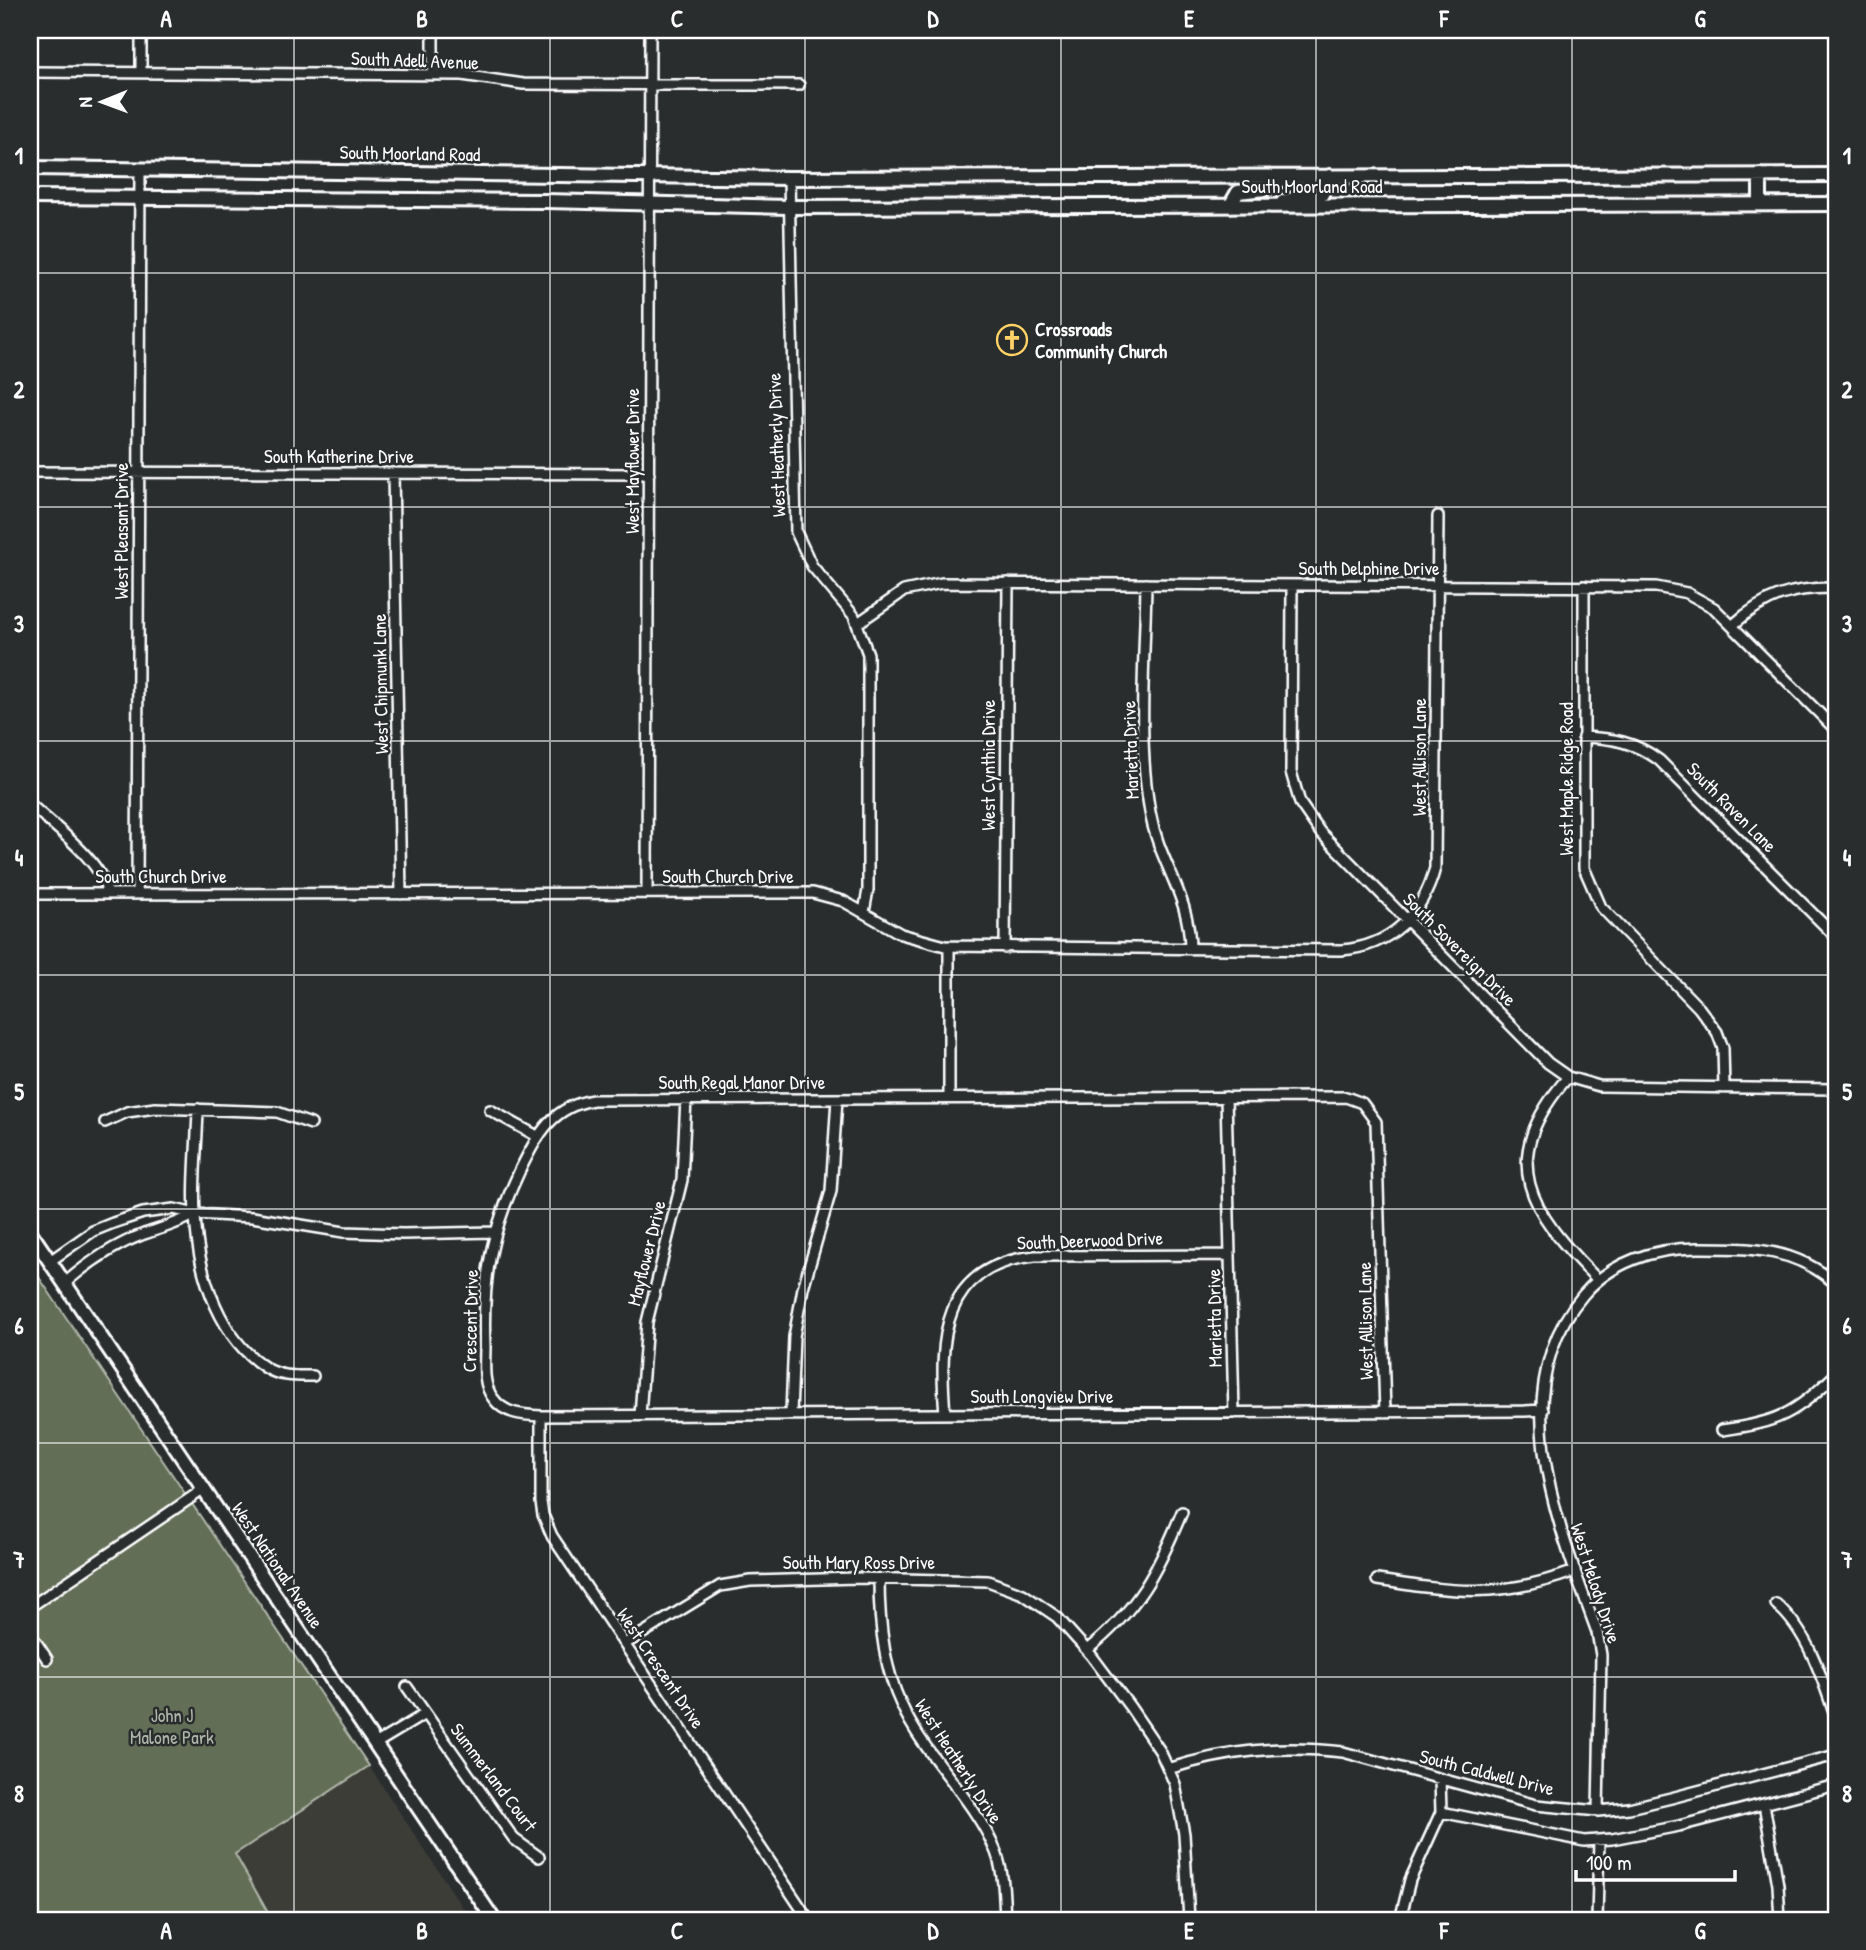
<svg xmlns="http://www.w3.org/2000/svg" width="1866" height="1950" viewBox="0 0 1866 1950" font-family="'Patrick Hand',sans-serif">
  <rect width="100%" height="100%" fill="#2a2d2e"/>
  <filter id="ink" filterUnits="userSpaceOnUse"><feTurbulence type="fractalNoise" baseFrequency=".0143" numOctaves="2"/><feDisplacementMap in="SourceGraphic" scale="14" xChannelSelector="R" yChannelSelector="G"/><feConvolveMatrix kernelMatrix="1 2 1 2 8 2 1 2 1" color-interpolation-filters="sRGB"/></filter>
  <g filter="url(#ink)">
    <!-- built -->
    <path fill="#3c3c38" d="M369,1766L471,1920H272L235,1854Z"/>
    <!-- green -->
    <path fill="#626e56" stroke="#b0b6aa" stroke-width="2" d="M30,1264L369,1766L235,1854L272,1920H30Z"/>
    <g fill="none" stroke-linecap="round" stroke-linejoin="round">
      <!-- street casing -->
      <g stroke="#fff" stroke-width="14">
        <path id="street" d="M30,72L462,75L523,84L799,85
          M141,73V30
          M433,75V30
          M789,178L796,532L812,566L854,616L868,654V890L864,912
          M30,472L649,474
          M393,473L401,894
          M1146,584C1145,657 1137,741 1150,812C1159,864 1190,894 1190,949
          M1292,585L1291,772L1300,803L1320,832L1548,1063L1568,1077L1599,1086L1836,1089
          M1584,586V868L1601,907L1699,1008L1717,1032L1723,1048L1724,1088
          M858,623L904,591L942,583L1656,587L1687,593L1714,608L1836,730
          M1733,625C1765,596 1793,587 1836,588
          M1583,737C1612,738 1635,742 1659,760L1836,937
          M30,804C52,825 105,863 107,894
          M647,893L650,30
          M30,894L813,893L843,901L901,934L945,946L1341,950C1390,947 1423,914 1435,868L1438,516
          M137,894L140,169
          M949,946V1098
          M1005,948L1008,583
          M1568,1077C1495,1161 1529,1211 1598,1280
          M1226,1097L1234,1413
          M198,1109C197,1148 192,1189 196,1228C200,1278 221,1339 266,1368C280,1377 298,1376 313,1376
          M490,1110L537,1136
          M105,1122L127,1112L155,1108L277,1112L311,1124
          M50,1261L93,1231L113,1223L143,1213L174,1209L195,1214L252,1217L344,1232L403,1234L494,1232
          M65,1283C89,1262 114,1245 144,1234C162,1228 178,1224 195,1214
          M1385,1412L1376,1122L1362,1103L1346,1097L593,1100C551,1107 538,1135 520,1170C491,1231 482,1279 485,1346C485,1363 482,1384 493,1398C504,1414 522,1415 541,1416L1525,1411L1543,1410
          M791,1414L794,1337L803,1288L831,1191L837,1099
          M945,1414C939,1338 941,1266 1035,1256L1230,1255
          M640,1415L647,1322L682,1180L686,1099
          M541,1416V1502L543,1515L552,1536L809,1920
          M1722,1430C1780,1422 1794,1414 1836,1374
          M879,1579C879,1620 883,1666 901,1704C925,1758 974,1797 996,1852C1004,1873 1004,1898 1005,1920
          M1377,1580C1454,1592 1499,1599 1575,1571
          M1776,1604C1808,1631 1823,1680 1836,1719
          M30,1607L204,1489
          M30,1633L47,1659
          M625,1644L720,1586L750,1581L856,1578L988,1581L1023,1594L1057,1617L1091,1655L1130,1707L1160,1751L1175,1784L1184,1834L1189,1920
          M1087,1650C1138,1609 1157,1573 1182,1512
          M407,1687L514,1839L539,1857
          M375,1744L425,1714
          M1168,1769C1227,1750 1281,1745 1343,1752L1536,1805L1598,1811L1629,1808L1671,1798L1836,1755
          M1764,1804L1778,1885L1780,1920
          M1598,1811L1601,1655L1597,1632C1560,1530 1501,1391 1583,1295C1611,1262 1654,1248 1697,1248C1749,1248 1795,1247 1836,1284
          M1441,1812L1584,1841L1612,1839L1679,1826L1836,1785
          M1400,1920L1410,1880L1441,1812L1440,1779
          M1597,1920L1599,1840"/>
      </g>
      <!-- secondary casing -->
      <g stroke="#fff" stroke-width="18">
        <path id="secondary" d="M30,168L789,178L1836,175
          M1760,175V204
          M30,197L546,201L789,207L1836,204
          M1283,202L1303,196L1322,194L1330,176
          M1230,206L1238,192L1265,189L1286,177
          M30,1232L494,1920"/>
      </g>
      <!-- street -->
      <use href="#street" stroke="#2a2d2e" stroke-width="9"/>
      <!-- secondary -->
      <use href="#secondary" stroke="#2a2d2e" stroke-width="12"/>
    </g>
  </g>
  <!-- grid -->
  <path fill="none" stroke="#fff" stroke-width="2" stroke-opacity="0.55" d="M294,30V1920M550,30V1920M805,30V1920M1061,30V1920M1316,30V1920M1572,30V1920M30,273H1836M30,507H1836M30,741H1836M30,975H1836M30,1209H1836M30,1443H1836M30,1677H1836"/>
  <!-- icons -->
  <defs>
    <g id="church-ring" transform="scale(1.575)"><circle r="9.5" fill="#2a2d2e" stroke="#ffd166" stroke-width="1.5"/><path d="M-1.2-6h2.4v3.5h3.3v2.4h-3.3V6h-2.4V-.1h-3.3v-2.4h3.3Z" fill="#ffd166"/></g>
  </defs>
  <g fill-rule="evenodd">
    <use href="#church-ring" x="1012" y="340"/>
  </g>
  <g text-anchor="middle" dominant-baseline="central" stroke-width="5" stroke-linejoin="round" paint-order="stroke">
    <!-- street labels -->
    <g font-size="19" fill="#fff" stroke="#2a2d2e">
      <text transform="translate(415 60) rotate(2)">South Adell Avenue</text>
      <text transform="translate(410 153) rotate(1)">South Moorland Road</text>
      <text x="1312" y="186">South Moorland Road</text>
      <text transform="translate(776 445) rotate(-92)">West Heatherly Drive</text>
      <text x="339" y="456">South Katherine Drive</text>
      <text transform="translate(632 461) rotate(-90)">West Mayflower Drive</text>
      <text transform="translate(121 531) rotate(-90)">West Pleasant Drive</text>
      <text x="1369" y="568">South Delphine Drive</text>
      <text transform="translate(380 684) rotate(-91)">West Chipmunk Lane</text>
      <text transform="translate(1130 750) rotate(-92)">Marietta Drive</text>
      <text transform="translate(1419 757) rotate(-90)">West Allison Lane</text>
      <text transform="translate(988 765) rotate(-90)">West Cynthia Drive</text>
      <text transform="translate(1566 779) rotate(-90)">West Maple Ridge Road</text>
      <text transform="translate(1732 807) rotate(45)">South Raven Lane</text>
      <text x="161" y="876">South Church Drive</text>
      <text x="728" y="876">South Church Drive</text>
      <text transform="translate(1460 949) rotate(45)">South Sovereign Drive</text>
      <text x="742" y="1082">South Regal Manor Drive</text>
      <text transform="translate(1090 1240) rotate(-2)">South Deerwood Drive</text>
      <text transform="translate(646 1253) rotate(-76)">Mayflower Drive</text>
      <text transform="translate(1214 1318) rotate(-91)">Marietta Drive</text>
      <text transform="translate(470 1321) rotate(-89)">Crescent Drive</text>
      <text transform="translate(1365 1321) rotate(-91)">West Allison Lane</text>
      <text x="1042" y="1396">South Longview Drive</text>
      <text x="859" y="1562">South Mary Ross Drive</text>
      <text transform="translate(278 1565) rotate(56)">West National Avenue</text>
      <text transform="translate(1596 1583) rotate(72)">West Melody Drive</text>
      <text transform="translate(661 1668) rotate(56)">West Crescent Drive</text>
      <text transform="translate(959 1761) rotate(57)">West Heatherly Drive</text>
      <text transform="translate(1487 1772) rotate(14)">South Caldwell Drive</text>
      <text transform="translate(494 1777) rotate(53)">Summerland Court</text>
    </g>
    <!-- poi labels -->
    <g font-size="19" font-weight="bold" fill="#fff" stroke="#2a2d2e" text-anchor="start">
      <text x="1035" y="329">Crossroads<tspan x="1035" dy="22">Community Church</tspan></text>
    </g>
    <!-- park labels -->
    <g font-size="19" fill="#b0b6aa" stroke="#2a2d2e">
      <text x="172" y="1715">John J<tspan x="172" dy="22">Malone Park</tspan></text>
    </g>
  </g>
  <!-- margin -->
  <rect width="1866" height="1950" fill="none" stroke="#2a2d2e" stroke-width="77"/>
  <!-- north arrow -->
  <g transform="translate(102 102) rotate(269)" stroke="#2a2d2e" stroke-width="5" paint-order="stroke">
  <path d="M0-5L12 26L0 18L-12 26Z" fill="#ffffff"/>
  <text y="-10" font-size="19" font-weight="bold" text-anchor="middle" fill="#ffffff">N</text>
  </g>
  <!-- scale -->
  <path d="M1576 1870v10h159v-10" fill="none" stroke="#ffffff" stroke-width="3.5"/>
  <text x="1586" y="1870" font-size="21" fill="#ffffff" stroke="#2a2d2e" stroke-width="5" paint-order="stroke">100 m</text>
  <rect x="38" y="38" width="1790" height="1874" fill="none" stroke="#fff" stroke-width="2.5"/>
  <g font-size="23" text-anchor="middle" font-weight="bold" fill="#fff">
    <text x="166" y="27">A</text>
    <text x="422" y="27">B</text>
    <text x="677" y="27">C</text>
    <text x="933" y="27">D</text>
    <text x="1189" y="27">E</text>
    <text x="1444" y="27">F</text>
    <text x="1700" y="27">G</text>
    <text x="19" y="164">1</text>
    <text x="1847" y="164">1</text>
    <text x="19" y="398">2</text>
    <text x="1847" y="398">2</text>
    <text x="19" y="632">3</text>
    <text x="1847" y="632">3</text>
    <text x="19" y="866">4</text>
    <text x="1847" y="866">4</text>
    <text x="19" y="1100">5</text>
    <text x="1847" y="1100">5</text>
    <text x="19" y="1334">6</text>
    <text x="1847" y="1334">6</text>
    <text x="19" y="1568">7</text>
    <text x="1847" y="1568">7</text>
    <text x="19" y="1802">8</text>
    <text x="1847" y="1802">8</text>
    <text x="166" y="1939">A</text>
    <text x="422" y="1939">B</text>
    <text x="677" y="1939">C</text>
    <text x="933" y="1939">D</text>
    <text x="1189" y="1939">E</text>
    <text x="1444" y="1939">F</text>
    <text x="1700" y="1939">G</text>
  </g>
</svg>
